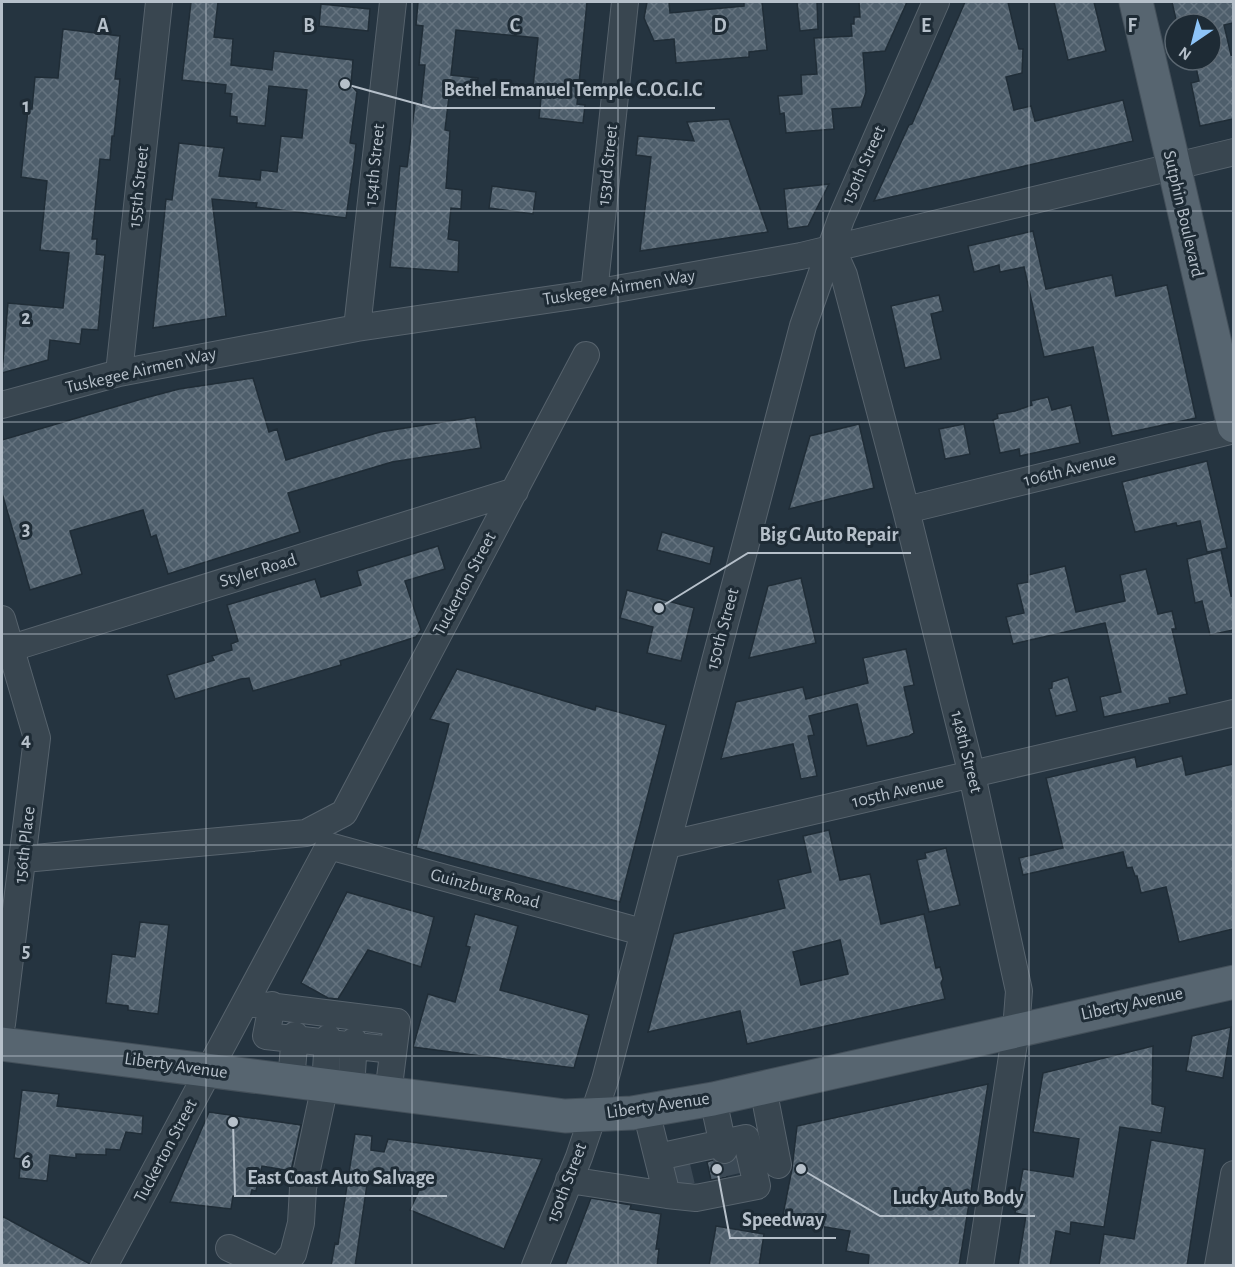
<svg xmlns="http://www.w3.org/2000/svg" width="1235" height="1267" viewBox="0 0 1235 1267" font-family="'Alegreya Sans',sans-serif">
  <defs>
    <pattern id="building-cross-hatch" width="8" height="8" patternUnits="userSpaceOnUse" patternTransform="scale(1.5)"><rect width="8" height="8" fill="#4e5e6b"/><path d="M0 0l8 8M0 8l8-8" fill="none" stroke="#65737f"/></pattern>
  </defs>
  <rect width="100%" height="100%" fill="#253440"/>
  <!-- building -->
  <path fill="url(#building-cross-hatch)" stroke="#202d37" stroke-width="1.5" fill-rule="evenodd" d="M191,2H218L214,37L233,39L231,65L272,70L274,51L353,60L351,85L357,92L350,143L356,144L354,162L346,218L256,207L257,203L212,199L226,316L153,328L166,199L172,200L179,143L224,148L219,176L260,180L261,170L277,172L281,136L302,138L307,90L269,86L265,126L237,123V117L230,116L232,94L225,93L226,85L182,80Z
    M418,2H587L577,104L585,105L583,123L539,118L542,88L533,87L538,38L456,30L451,75L478,78L476,98L449,96L445,130L450,131L446,188L462,190L461,209L451,208L448,239L459,241L458,272L390,267L400,166L407,167L415,104L421,105L425,65H419L423,26L416,25Z
    M647,2H669L670,13L744,6V2H762L767,50L749,52V57L676,63L674,39L654,41L644,18Z
    M797,2H817L818,29L800,31Z
    M859,2H907L885,51L863,53L866,92L861,107L832,109L834,129L786,133L784,113L780,114L778,96L802,94L801,75L817,74L814,38L852,36L851,24H854V17H860Z
    M965,2H1008L1019,49H1023L1022,73L1006,77L1014,110L1031,106L1035,121L1123,100L1133,141L874,201L909,125L912,124Z
    M1054,2H1094L1106,51L1068,60Z
    M1172,2H1233V23L1224,25L1231,55L1233,54V119L1200,126L1191,83L1199,81L1195,63L1211,60V24H1177Z
    M321,4L370,9L368,31L319,26Z
    M63,29L120,36L115,79H120L114,136H112L110,160L100,159L92,239H97L96,254L105,255L98,330L82,329L80,344L50,340L48,360L2,373L8,303L63,308L69,253L40,250L47,181L21,177L28,109H32L35,77L58,78Z
    M729,119L768,232L640,251L651,157L636,155L638,136L694,141L687,122Z
    M829,184L808,226L788,229L784,189Z
    M492,186L536,192L533,214L489,208Z
    M1033,231L1046,289L1112,275L1116,296L1167,285L1196,418L1112,436L1093,347L1044,357L1024,267L1000,272L999,265L974,272L968,246Z
    M939,295L943,311L931,314L941,359L905,368L891,306Z
    M253,378L269,432L277,429L286,460L380,432L475,417L481,448L392,462L288,493L300,532L168,574L156,535L151,537L143,510L70,531L82,574L30,590L2,493V440L145,398L179,389Z
    M1048,397L1052,410L1071,405L1080,443L1020,456L1019,449L1000,453L993,420L998,418L997,414L1015,411L1032,405L1031,401Z
    M859,424L874,488L789,509L810,436Z
    M964,424L970,454L945,459L939,429Z
    M1207,461L1227,548L1207,552L1200,521L1177,526L1176,523L1135,532L1122,482Z
    M662,532L714,547L710,564L657,550Z
    M438,546L445,569L405,581L421,630L416,637L340,661L341,665L253,691L249,678L241,679L175,699L167,675L214,660L212,656L232,650L231,644L238,641L227,605L315,579L321,597L361,585L357,571Z
    M1221,550L1231,596L1233,595V630L1210,635L1202,601L1195,603L1187,559Z
    M1065,566L1076,612L1125,601L1120,575L1146,569L1158,614L1172,611L1176,629H1172L1187,694L1169,698L1170,703L1104,717L1100,697L1121,692L1105,623L1013,644L1006,617L1024,613L1017,584L1029,582L1028,575Z
    M801,578L816,643L749,658L768,586Z
    M627,590L694,608L681,661L647,653L653,627L620,618Z
    M906,649L914,685L904,687L914,733L909,736L867,746L857,704L809,716L814,735L808,736L817,776L801,779L793,744L721,759L736,702L803,687L806,699L868,683L863,658Z
    M457,669L595,710L596,706L666,725L620,902L416,848L449,724L430,719Z
    M1068,677L1077,711L1056,716L1049,689L1052,688V682Z
    M1182,756L1186,775L1233,764V929L1179,942L1166,887L1141,893L1137,876H1135L1132,867L1127,868L1123,852L1023,875L1019,858L1063,848L1046,778L1135,757L1137,767Z
    M829,830L840,880L870,874L881,924L924,914L936,968L940,967L943,979L941,983L945,999L747,1044L740,1011L648,1032L674,934L785,908L778,880L811,872L803,836ZM840,940L848,974L801,985L793,952Z
    M946,848L960,905L929,912L917,860L926,858L925,853Z
    M347,892L434,917L421,967L368,950L338,999L328,998L301,983Z
    M475,914L518,926L500,990L589,1015L574,1068L413,1047L428,994L455,1002L470,947L466,946Z
    M140,922L169,925L158,1014L128,1010V1006L106,1003L112,954L135,957Z
    M1231,1027L1223,1078L1186,1071L1192,1036Z
    M1153,1046L1152,1104L1165,1107L1161,1133L1120,1127L1104,1227L1071,1222L1070,1234L1056,1231L1050,1266H1018L1026,1215L1015,1213L1023,1169L1073,1177L1079,1139L1033,1132L1043,1073Z
    M988,1084L959,1266H868L869,1255L846,1251L850,1231L782,1220L792,1169L797,1126Z
    M22,1090L59,1094L57,1106L143,1116L142,1134L126,1132L120,1150L106,1149V1155L76,1154V1158L50,1155L47,1181L19,1178L21,1159L14,1158Z
    M209,1112L301,1125L291,1171L262,1166L256,1191L252,1190L250,1198L233,1196L231,1209L170,1202Z
    M355,1134L372,1136L371,1150L384,1152L388,1139L542,1159L504,1249L410,1210L420,1188L417,1187L420,1179L369,1171L355,1266H331L335,1243L338,1244Z
    M1151,1140L1205,1149L1187,1266H1099L1104,1234L1134,1239Z
    M713,1160L724,1165L727,1177L711,1180L707,1162Z
    M591,1198L631,1205L630,1209L661,1214L656,1249H659L657,1266H565Z
    M2,1216L90,1264L89,1266H2Z
    M716,1226L764,1234L759,1266H709Z"/>
  <g fill="none" stroke-linecap="round" stroke-linejoin="round">
    <!-- minor-tunnel -->
    <path stroke="#3b4955" stroke-width="26" stroke-dasharray="26 13" stroke-linecap="butt" d="M724,1150L730,1176
      M676,1161L682,1186"/>
    <!-- minor casing -->
    <g stroke="#57636d" stroke-width="28">
      <path id="minor" d="M832,248L844,275L906,510L972,775L1019,991L1016,1030L980,1266
        M594,293L625,2
        M357,328L393,2
        M119,373L159,2
        M2,405L119,373L357,328L594,293L801,256L1234,152
        M906,510L1234,430
        M2,619L37,738L2,1024
        M2,651L515,491
        M667,845L1234,713
        M24,859L306,833L344,813L586,355
        M246,1003L397,1022L388,1094
        M272,1005L266,1036L393,1050
        M291,1081L295,1035
        M763,1088L778,1165
        M351,1089L354,1041
        M713,1099L724,1150
        M646,1111L667,1195L696,1198L757,1186L746,1138L658,1157
        M569,1180L667,1195
        M229,1248L268,1266
        M104,1266L329,846L642,932
        M283,1266L293,1254L301,1223L303,1188L325,1085L328,1038
        M535,1266L579,1157L605,1080L803,326L841,219L936,2
        M1218,1266L1234,1174"/>
    </g>
    <!-- major casing -->
    <g stroke="#434f59" stroke-width="35">
      <path id="major" d="M1136,2L1234,426
        M2,1044L565,1116L632,1113L713,1099L1234,982"/>
    </g>
    <!-- minor -->
    <use href="#minor" stroke="#394650" stroke-width="26"/>
    <!-- major -->
    <use href="#major" stroke="#576570" stroke-width="33"/>
  </g>
  <!-- grid -->
  <path fill="none" stroke="#b6c0ca" stroke-width="1.5" stroke-opacity="0.55" d="M206,2V1266M412,2V1266M618,2V1266M823,2V1266M1029,2V1266M2,211H1234M2,422H1234M2,634H1234M2,845H1234M2,1056H1234"/>
  <g text-anchor="middle" dominant-baseline="central" stroke-width="6" stroke-linejoin="round" paint-order="stroke">
    <!-- street labels -->
    <g font-size="18" fill="#b6c0ca" stroke="#1e2b35">
      <text transform="translate(375 165) rotate(-84)">154th Street</text>
      <text transform="translate(608 165) rotate(-84)">153rd Street</text>
      <text transform="translate(864 165) rotate(-66)">150th Street</text>
      <text transform="translate(139 187) rotate(-84)">155th Street</text>
      <text transform="translate(1183 214) rotate(77)">Sutphin Boulevard</text>
      <text transform="translate(619 288) rotate(-9)">Tuskegee Airmen Way</text>
      <text transform="translate(141 371) rotate(-13)">Tuskegee Airmen Way</text>
      <text transform="translate(1070 470) rotate(-14)">106th Avenue</text>
      <text transform="translate(258 571) rotate(-17)">Styler Road</text>
      <text transform="translate(465 584) rotate(-62)">Tuckerton Street</text>
      <text transform="translate(723 629) rotate(-75)">150th Street</text>
      <text transform="translate(966 752) rotate(76)">148th Street</text>
      <text transform="translate(898 792) rotate(-13)">105th Avenue</text>
      <text transform="translate(25 845) rotate(-83)">156th Place</text>
      <text transform="translate(485 889) rotate(15)">Guinzburg Road</text>
      <text transform="translate(1132 1004) rotate(-12)">Liberty Avenue</text>
      <text transform="translate(176 1066) rotate(8)">Liberty Avenue</text>
      <text transform="translate(658 1106) rotate(-8)">Liberty Avenue</text>
      <text transform="translate(166 1151) rotate(-62)">Tuckerton Street</text>
      <text transform="translate(567 1183) rotate(-69)">150th Street</text>
    </g>
  </g>
  <g font-size="20" text-anchor="middle" font-weight="bold" fill="#b6c0ca" stroke="#1e2b35" stroke-width="6" stroke-linejoin="round" paint-order="stroke">
    <text x="103" y="32">A</text>
    <text x="309" y="32">B</text>
    <text x="515" y="32">C</text>
    <text x="720" y="32">D</text>
    <text x="926" y="32">E</text>
    <text x="1132" y="32">F</text>
    <text x="26" y="112">1</text>
    <text x="26" y="324">2</text>
    <text x="26" y="535">3</text>
    <text x="26" y="746">4</text>
    <text x="26" y="957">5</text>
    <text x="26" y="1168">6</text>
  </g>
  <!-- callouts -->
  <path fill="none" stroke="#b6c0ca" stroke-width="2" d="M345 84L432 108H715M659 608L748 553H911M233 1122L235 1196H447M801 1169L880 1216H1035M717 1169L730 1238H836"/>
  <g fill="#b6c0ca" stroke="#1e2b35" stroke-width="2">
    <circle cx="345" cy="84" r="6"/>
    <circle cx="659" cy="608" r="6"/>
    <circle cx="233" cy="1122" r="6"/>
    <circle cx="801" cy="1169" r="6"/>
    <circle cx="717" cy="1169" r="6"/>
  </g>
  <g font-size="20" text-anchor="middle" font-weight="bold" fill="#b6c0ca" stroke="#1e2b35" stroke-width="6" stroke-linejoin="round" paint-order="stroke">
    <text x="573" y="96">Bethel Emanuel Temple C.O.G.I.C</text>
    <text x="829" y="541">Big G Auto Repair</text>
    <text x="341" y="1184">East Coast Auto Salvage</text>
    <text x="958" y="1204">Lucky Auto Body</text>
    <text x="783" y="1226">Speedway</text>
  </g>
  <!-- border -->
  <rect width="1235" height="1267" fill="none" stroke="#b6c0ca" stroke-width="6"/>
  <!-- north arrow -->
  <g transform="translate(1193 42) rotate(215)"><circle r="28" fill="#1e2b35" stroke="#5b6771" stroke-width="1.5"/>
  <path d="M0-4.5L10 22L0 15L-10 22Z" fill="#8dc4f8"/>
  <text y="-9" font-size="16" font-weight="bold" text-anchor="middle" fill="#b6c0ca">N</text>
  </g>
</svg>
